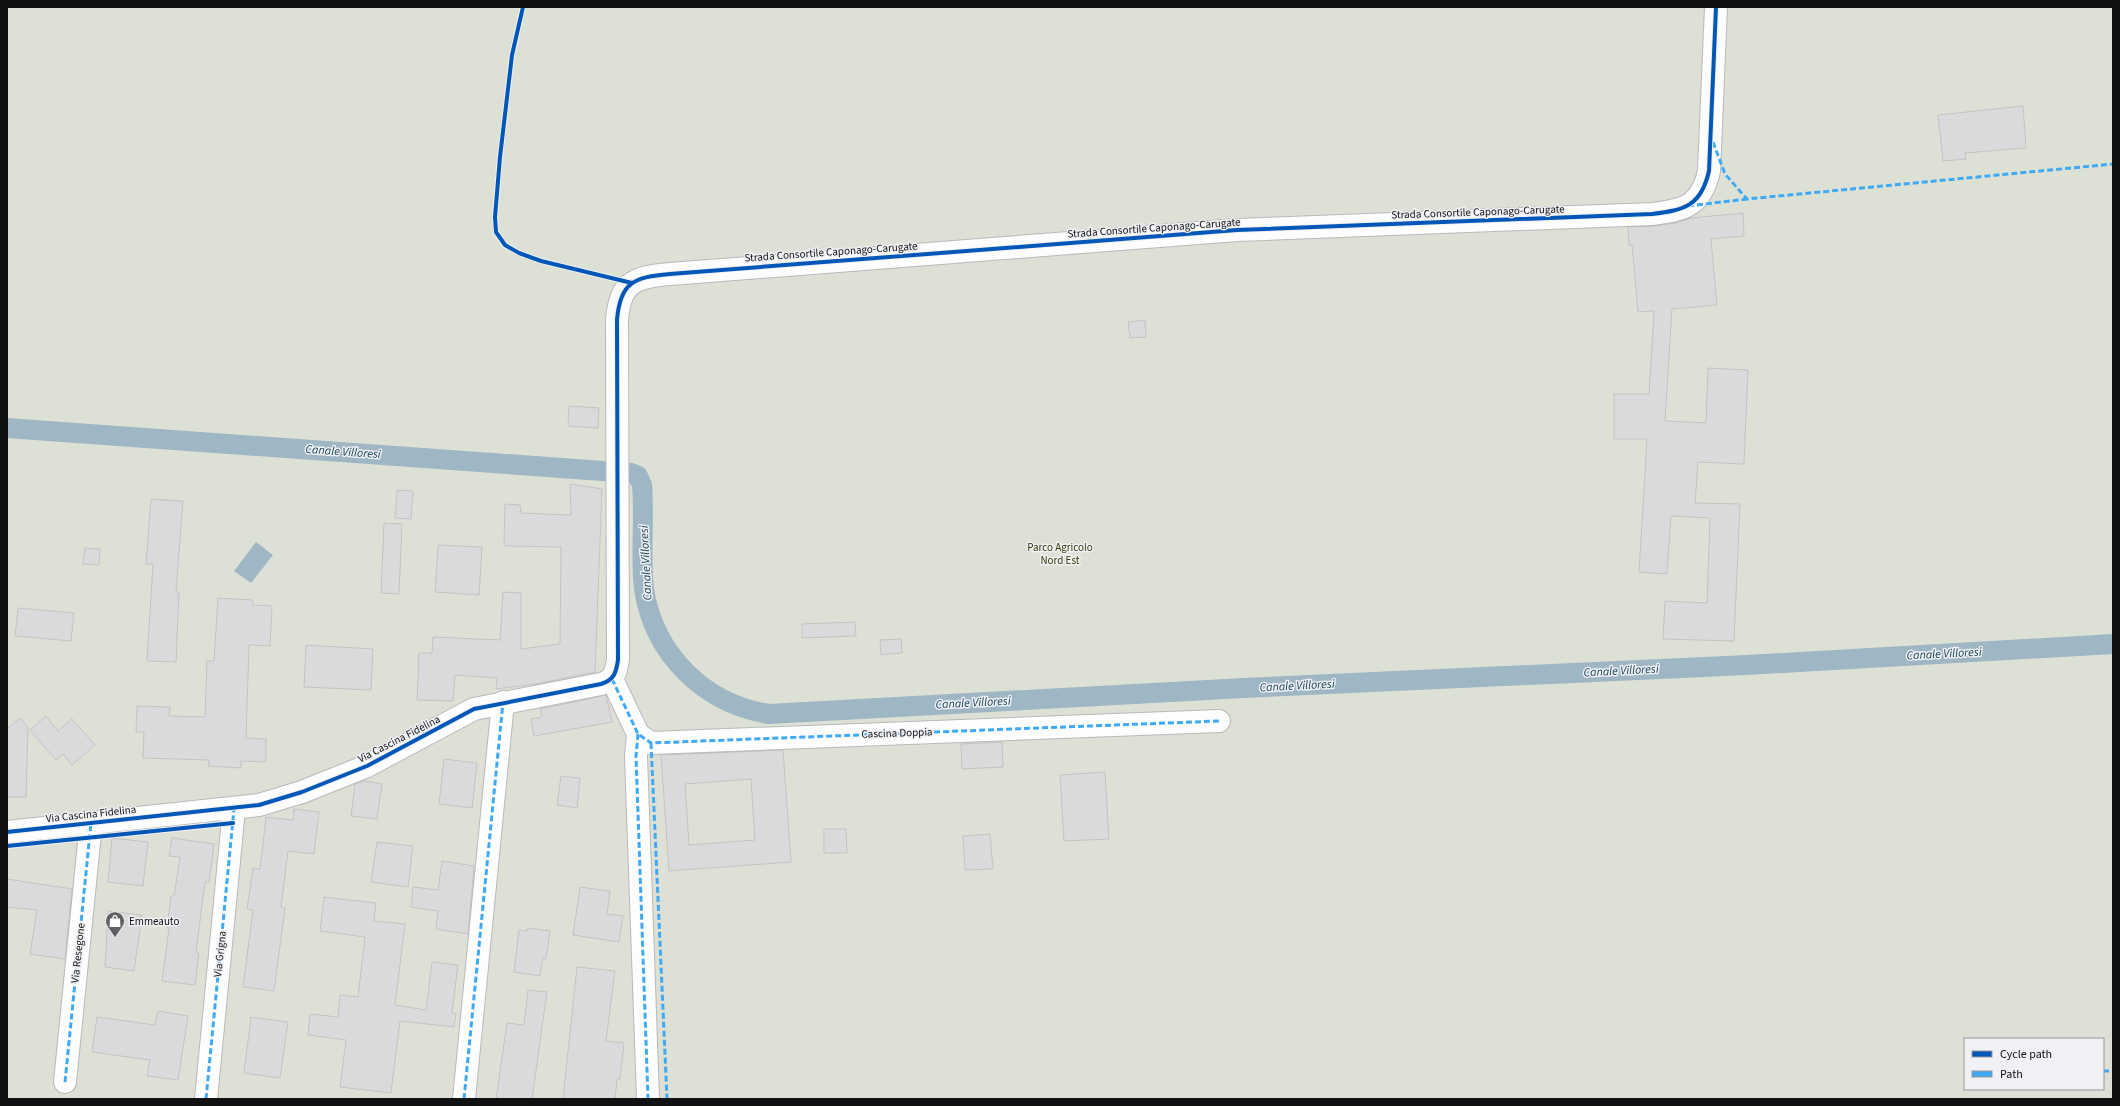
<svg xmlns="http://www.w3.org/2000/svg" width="2120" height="1106" viewBox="0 0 2120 1106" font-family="'Source Sans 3',sans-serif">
  <rect width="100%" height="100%" fill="#f1f2f4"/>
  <!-- green -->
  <path fill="#dde1d5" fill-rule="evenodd" d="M7,7H2113V1099H7ZM1965,1039H2103V1089H1965Z"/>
  <!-- water -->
  <path fill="#9fb6c4" d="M256,542L273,555L251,583L234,571Z"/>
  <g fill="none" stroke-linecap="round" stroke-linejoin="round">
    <!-- canal -->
    <path stroke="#9fb6c4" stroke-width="20" d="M7,428L631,473L638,476L642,485C645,520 640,555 644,589C654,655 705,704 769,714L1244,688L1747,665L2113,644"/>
  </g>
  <!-- building -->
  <path fill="#d9dadb" stroke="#c3c3c4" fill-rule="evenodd" d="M2023,106L2026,148L1965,153L1966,159L1943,161L1938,115Z
    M1743,213L1744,236L1711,239L1717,305L1672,309L1665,421L1706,423L1708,368L1748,370L1744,464L1698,462L1695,503L1740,504L1734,641L1663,639L1665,601L1707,603L1710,518L1671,516L1667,574L1639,572L1647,439H1614V394H1649L1654,311L1638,312L1632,245H1629L1628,227L1654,226L1676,223L1691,218Z
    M1145,320L1146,337L1130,338L1128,322Z
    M569,406L599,408L598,428L568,426Z
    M570,484L602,489L595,672L536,684L496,689L497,678L455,675L453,701L417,700L419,653H432L433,637L500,640L503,592L521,593V649L560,644L561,547L504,546L505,504L520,505L521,513L571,515Z
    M397,490L413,491L411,519L395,518Z
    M151,499L183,501L176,592H179L176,662L147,661L153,564H146Z
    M384,523L402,524L399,594L381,593Z
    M438,545L482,547L479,595L435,592Z
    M85,548L100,549L99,565L83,564Z
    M218,598L252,600L253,605L272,606L270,646L249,645L246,738L266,739V762L241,761V768L208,766L209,760L143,758L144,732H136L137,706L170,707L169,716L205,717L207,661H214Z
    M18,608L74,613L71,641L15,636Z
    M855,622L856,636L802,638V624Z
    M901,639L902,653L881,655L880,640Z
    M306,645L373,649L371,690L304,687Z
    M606,695L612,722L534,736L531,719L542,717L540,709Z
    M46,716L58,731L72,719L95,745L72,765L63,754L56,760L30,730Z
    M20,718L28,728L26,797H7V729Z
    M1002,742L1003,767L962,769L961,744Z
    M783,750L791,862L669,871L661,755ZM751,779L755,840L689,845L685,784Z
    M444,759L477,763L472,808L439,804Z
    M1105,772L1109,839L1064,841L1060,775Z
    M561,776L580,778L577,808L557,805Z
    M364,781L382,784L377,819L351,816L355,784Z
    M294,809L319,812L314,854L288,851L281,907L285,908L274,991L243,987L253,910L247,909L253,868L260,869L266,817L293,820Z
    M824,829H846L847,853H824Z
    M990,834L993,869L965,870L963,836Z
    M112,838L148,842L143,886L108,882Z
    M172,838L214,844L209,882H205L196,952L199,953L195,985L162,981L169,928H167L171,896H174L180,857L169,856Z
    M377,842L413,846L408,887L371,882Z
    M442,861L474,866L468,934L436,929L438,911L411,907L413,887L438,890Z
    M7,879L72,889L65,959L30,954L37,910L7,907Z
    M580,887L610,891L607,914L623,916L619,942L573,935Z
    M324,897L376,903L374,921L405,924L395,1005L426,1010L432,962L458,965L452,1013L456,1014L454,1027L400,1021L391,1093L340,1087L346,1040L308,1035L310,1014L338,1017L340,995L358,997L365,937L320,931Z
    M108,911L142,915L134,971L105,967Z
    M528,928L550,931L546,959L543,958L540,976L514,972L519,930L527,931Z
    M577,967L615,971L606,1041L624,1043L620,1079H617L615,1099H563Z
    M528,990L547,992L532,1099H496L507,1023L524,1025Z
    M158,1011L188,1016L178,1080L147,1076L150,1060L92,1052L97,1017L155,1025Z
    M251,1017L288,1022L280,1078L244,1073Z"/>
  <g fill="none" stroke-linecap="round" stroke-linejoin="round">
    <!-- minor casing -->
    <g stroke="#b8b9ba" stroke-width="24">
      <path id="minor" d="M612,679L638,734L651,743L1219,721
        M638,734L636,756L648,1099
        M7,832L259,805L302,792L367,766L474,709L601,684C614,680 616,673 618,660L617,320C620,282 634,277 670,274L1237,230L1652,214C1685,210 1701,206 1709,171L1716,7
        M65,1082L91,823
        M206,1099L234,809
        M464,1099L503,702"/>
    </g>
    <!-- minor -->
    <use href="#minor" stroke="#fdfdfd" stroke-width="22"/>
    <!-- quiet -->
    <path stroke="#3fa9f5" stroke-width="3" stroke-dasharray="6 3" stroke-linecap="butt" d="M1713,142L1725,174L1747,199L2113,164
      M1688,206L1747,199
      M612,679L638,734L651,743L1219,721
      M638,734L636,756L648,1099
      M651,743L667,1099
      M2103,1071H2113
      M65,1082L91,823
      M206,1099L234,809
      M464,1099L503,702"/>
    <!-- cycleway casing -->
    <g stroke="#f0f1f5" stroke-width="6">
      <path id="cycleway" d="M523,7L512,55L500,157L495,217L496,232L505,245L519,253L541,261L632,283
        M7,832L259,805L302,792L367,766L474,709L601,684C614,680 616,673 618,660L617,320C620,282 634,277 670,274L1237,230L1652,214C1685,210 1701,206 1709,171L1716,7
        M7,846L233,823"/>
    </g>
    <!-- cycleway -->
    <use href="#cycleway" stroke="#0057b8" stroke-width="4"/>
  </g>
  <!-- icons -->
  <defs>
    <g id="shop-pin" transform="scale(1)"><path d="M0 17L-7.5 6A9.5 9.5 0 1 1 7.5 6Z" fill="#5f6061" stroke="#f0f1f5"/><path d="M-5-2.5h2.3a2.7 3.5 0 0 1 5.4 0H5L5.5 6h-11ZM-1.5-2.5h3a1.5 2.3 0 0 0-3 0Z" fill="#fff"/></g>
  </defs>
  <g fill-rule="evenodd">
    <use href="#shop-pin" x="115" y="921"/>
  </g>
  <g text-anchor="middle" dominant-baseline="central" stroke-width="3" stroke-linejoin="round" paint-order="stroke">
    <!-- street labels -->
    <g font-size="11" fill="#101112" stroke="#f0f1f5">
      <text transform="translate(1478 212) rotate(-2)">Strada Consortile Caponago-Carugate</text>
      <text transform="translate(1154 228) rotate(-4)">Strada Consortile Caponago-Carugate</text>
      <text transform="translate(831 252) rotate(-4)">Strada Consortile Caponago-Carugate</text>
      <text transform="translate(897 733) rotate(-2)">Cascina Doppia</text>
      <text transform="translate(399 739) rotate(-27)">Via Cascina Fidelina</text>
      <text transform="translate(91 814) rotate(-6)">Via Cascina Fidelina</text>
      <text transform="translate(78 953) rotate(-84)">Via Resegone</text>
      <text transform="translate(220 954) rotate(-84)">Via Grigna</text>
    </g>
    <!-- park labels -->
    <g font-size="11" fill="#353e07" stroke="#f0f1f5">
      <text x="1060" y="547">Parco Agricolo<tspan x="1060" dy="13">Nord Est</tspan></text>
    </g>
    <!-- poi labels -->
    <g font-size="11" fill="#101112" stroke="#f0f1f5" text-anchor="start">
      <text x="129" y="921">Emmeauto</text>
    </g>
    <!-- water labels -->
    <g font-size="12" font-style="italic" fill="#144156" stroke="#f0f1f5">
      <text transform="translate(343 452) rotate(4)">Canale Villoresi</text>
      <text transform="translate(646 563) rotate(-93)">Canale Villoresi</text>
      <text transform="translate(1944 654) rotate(-3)">Canale Villoresi</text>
      <text transform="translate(1621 671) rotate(-3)">Canale Villoresi</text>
      <text transform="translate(1297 686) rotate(-3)">Canale Villoresi</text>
      <text transform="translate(973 703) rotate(-3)">Canale Villoresi</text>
    </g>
  </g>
  <!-- border -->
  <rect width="2120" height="1106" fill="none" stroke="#101112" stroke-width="16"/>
  <!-- legend -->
  <rect x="1964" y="1038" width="140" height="52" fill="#f0f1f5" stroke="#96979a"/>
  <rect x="1972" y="1051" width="20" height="6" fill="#0057b8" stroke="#96979a"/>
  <text x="2000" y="1058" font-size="12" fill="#101112">Cycle path</text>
  <rect x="1972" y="1071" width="20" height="6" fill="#3fa9f5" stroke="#96979a"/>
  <text x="2000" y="1078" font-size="12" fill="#101112">Path</text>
</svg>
